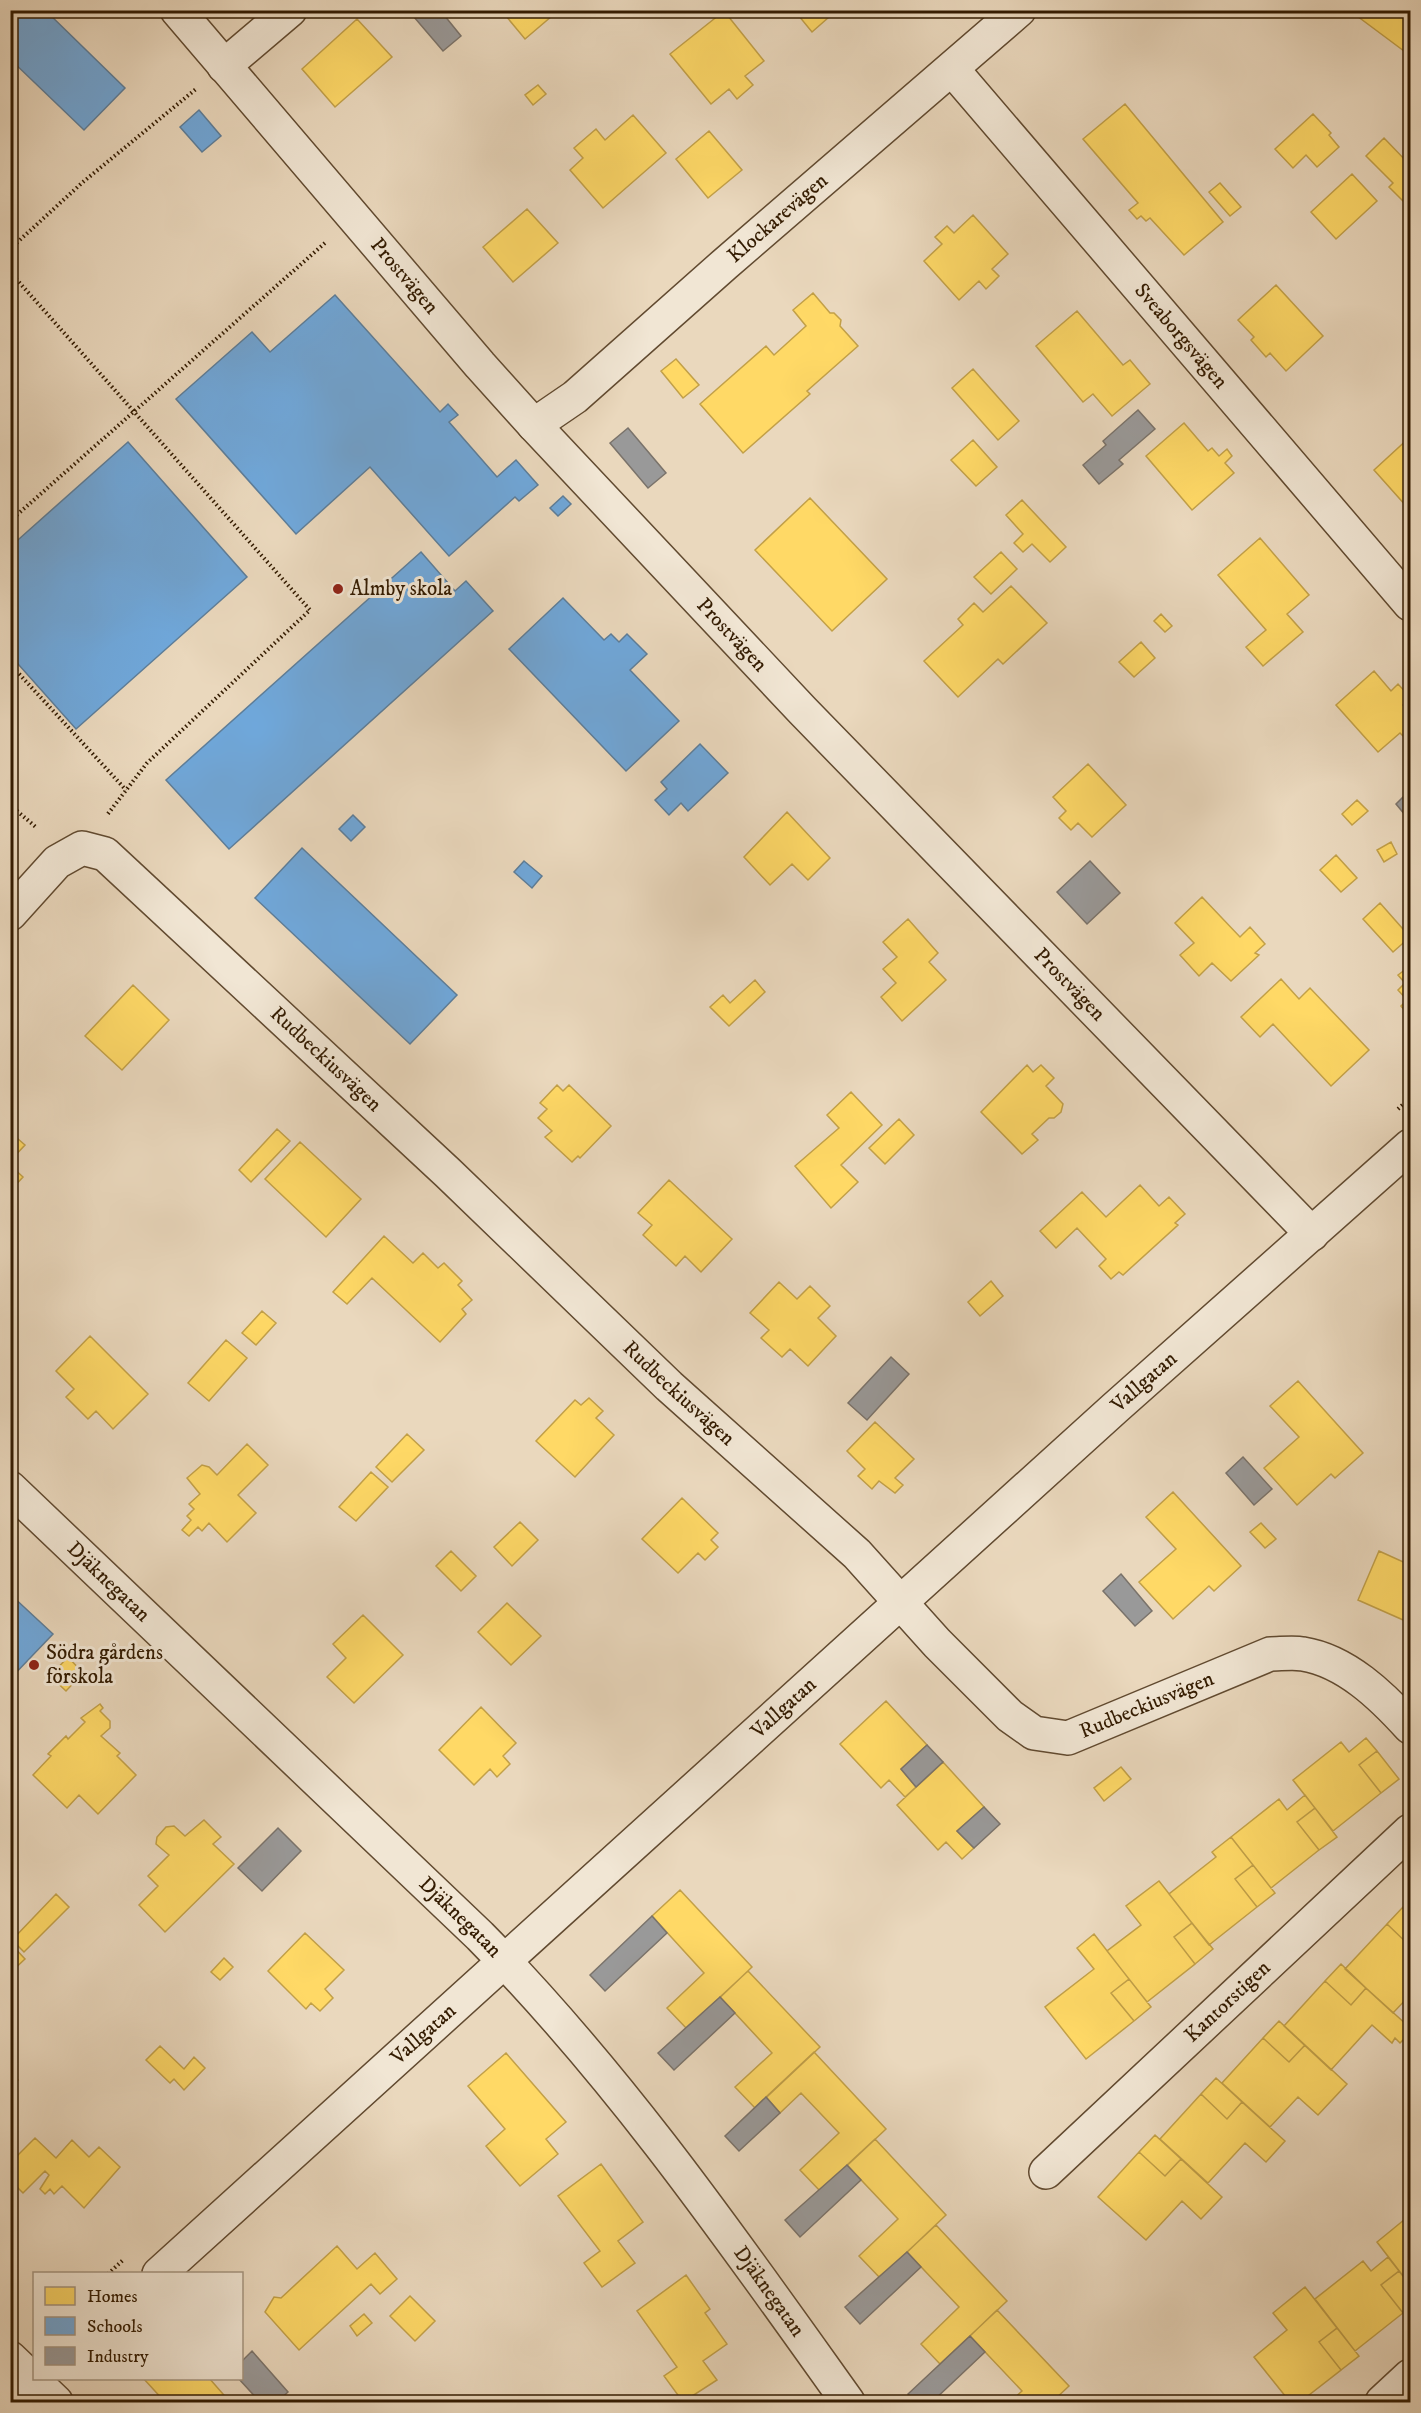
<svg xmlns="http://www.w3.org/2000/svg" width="1421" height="2413" viewBox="0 0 1421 2413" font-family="'IM FELL DW Pica',serif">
  <rect width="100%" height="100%" fill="#ead8bd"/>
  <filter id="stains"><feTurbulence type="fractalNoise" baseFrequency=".00333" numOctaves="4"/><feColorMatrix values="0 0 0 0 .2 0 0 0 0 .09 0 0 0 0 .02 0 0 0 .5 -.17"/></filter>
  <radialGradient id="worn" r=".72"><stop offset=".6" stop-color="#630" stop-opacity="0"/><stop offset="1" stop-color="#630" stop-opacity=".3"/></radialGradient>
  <!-- homes -->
  <path fill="#ffd966" stroke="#c2a048" stroke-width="1.5" d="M501,10H559L525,39Z
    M794,10H837L812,32Z
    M1349,10H1410V51L1408,54Z
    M724,11L764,61L745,76L753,85L737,99L729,89L711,104L670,54Z
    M357,19L392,57L335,107L302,69Z
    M538,85L546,94L533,105L525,95Z
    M1125,104L1223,222L1184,255L1150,218L1146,221L1141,216L1137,219L1129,210L1138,203L1083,139Z
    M1313,114L1331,133L1329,135L1339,147L1317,167L1306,155L1293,168L1275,149Z
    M633,115L666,153L603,208L570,170L583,158L574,148L596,129L605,140Z
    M709,131L742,170L708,198L676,159Z
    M1384,138L1410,165V194L1403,201L1389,187L1393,183L1366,156Z
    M1352,174L1377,201L1336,239L1311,212Z
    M1220,183L1241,207L1230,216L1209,192Z
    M527,209L558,243L513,282L483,247Z
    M973,215L1008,254L992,269L999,276L986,289L979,281L959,300L924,261L942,244L935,237L947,226L954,233Z
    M1276,285L1323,336L1286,371L1270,353L1266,357L1251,340L1254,337L1238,320Z
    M813,293L830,313H834L841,320L840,326L858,346L807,391L810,394L743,453L700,404L766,346L774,355L806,326L793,310Z
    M1077,311L1123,365L1130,360L1150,384L1112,416L1093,394L1083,402L1036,346Z
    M676,359L699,385L683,398L661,371Z
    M973,369L1019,421L998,440L952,388Z
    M1184,423L1208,451L1212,448L1219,456L1227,449L1232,456L1225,463L1234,473L1192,510L1146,456Z
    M1410,437V505L1407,507L1374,470Z
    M973,440L997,467L976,486L951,460Z
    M810,498L887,579L832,631L755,550Z
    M1022,500L1066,547L1050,562L1032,544L1023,552L1014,543L1023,534L1006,515Z
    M1260,538L1309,595L1287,614L1303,632L1263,666L1246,647L1266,630L1218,575Z
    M1001,552L1017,569L991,594L974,577Z
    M1011,586L1047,623L1003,664L998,659L958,697L924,661L963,625L958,619L974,603L983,612Z
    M1161,614L1172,626L1165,632L1154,621Z
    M1141,642L1155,658L1134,677L1119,662Z
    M1374,671L1391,691L1398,684L1410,697L1403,705L1410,713V737L1407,740L1400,733L1378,752L1336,705Z
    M1088,764L1126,805L1092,837L1078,823L1071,830L1059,818L1066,811L1053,797Z
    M1357,800L1368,811L1352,825L1342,814Z
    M787,812L830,858L808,880L792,864L770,885L744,857Z
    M1391,842L1397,854L1384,862L1377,850Z
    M1336,855L1357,878L1341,892L1320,870Z
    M1202,897L1240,937L1250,927L1265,944L1255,953L1259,955L1231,981L1212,963L1199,976L1180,955L1194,943L1175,923Z
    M1380,903L1410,937L1393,952L1363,919Z
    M908,919L938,953L929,962L946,980L902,1021L881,997L896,983L883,969L897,957L883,942Z
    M1406,969L1410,974V1017L1401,1006L1407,1000L1398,990L1405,983L1398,975Z
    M1281,979L1299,999L1310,988L1369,1050L1331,1086L1273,1024L1260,1037L1241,1017Z
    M755,980L765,992L729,1026L710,1007L723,995L730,1003Z
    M133,985L169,1020L122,1070L85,1036Z
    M1027,1065L1033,1072L1041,1065L1054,1078L1046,1086L1063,1104L1061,1112L1054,1118H1049L1032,1134L1038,1140L1022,1154L981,1112Z
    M557,1085L563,1091L569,1085L611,1126L580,1158L578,1156L572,1162L545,1137L552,1131L538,1118L547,1109L540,1103Z
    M851,1092L882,1125L841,1165L858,1182L831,1208L795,1166L839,1128L827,1115Z
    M899,1119L914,1135L885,1164L869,1148Z
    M277,1129L290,1141L251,1182L239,1170Z
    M10,1132L25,1145L10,1161Z
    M300,1142L361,1199L326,1237L265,1179Z
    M10,1165L23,1177L10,1191Z
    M669,1180L732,1239L701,1272L685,1256L676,1266L643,1235L652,1225L638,1213Z
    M1140,1185L1159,1206L1169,1197L1185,1214L1175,1223L1178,1225L1123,1275L1119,1272L1111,1279L1099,1266L1106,1259L1077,1228L1056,1248L1040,1231L1082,1192L1106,1217Z
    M384,1236L413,1263L423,1253L438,1268L444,1263L462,1281L458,1285L472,1300L462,1309L466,1314L440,1342L372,1278L347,1304L333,1292Z
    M991,1281L1003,1296L980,1316L968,1302Z
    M779,1282L797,1299L810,1286L830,1306L818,1318L836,1336L808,1366L790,1349L782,1357L761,1338L769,1330L750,1313Z
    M262,1311L276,1323L256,1345L242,1333Z
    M90,1336L148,1394L113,1429L96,1411L88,1419L66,1397L74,1389L56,1371Z
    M226,1340L247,1358L209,1401L188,1383Z
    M1298,1381L1363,1453L1335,1478L1331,1474L1297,1505L1264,1468L1299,1437L1270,1406Z
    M589,1398L603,1411L596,1418L614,1435L575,1477L536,1441L575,1400L581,1405Z
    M875,1422L914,1459L895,1478L903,1485L895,1493L879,1481L872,1489L858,1476L865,1469L847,1451Z
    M407,1434L424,1450L392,1482L376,1467Z
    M247,1444L268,1465L238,1495L256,1513L227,1542L209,1523L202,1531L198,1527L189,1536L182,1530L191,1520L187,1516L194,1509L189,1504L200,1494L187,1478L202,1465L209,1467L217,1475Z
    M371,1472L388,1487L356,1521L339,1507Z
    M1173,1492L1241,1566L1214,1591L1209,1586L1173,1619L1139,1582L1176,1549L1146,1517Z
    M682,1498L718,1533L711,1540L718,1547L705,1560L698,1553L678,1573L642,1539Z
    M520,1522L538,1540L512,1566L494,1547Z
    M1261,1523L1276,1539L1265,1548L1250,1532Z
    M451,1551L476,1576L461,1591L436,1566Z
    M1379,1551L1410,1565V1623L1358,1600Z
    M507,1603L541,1636L511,1665L478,1632Z
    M363,1615L403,1655L354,1703L327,1677L346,1658L333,1644Z
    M68,1657L83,1673L66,1691L50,1676Z
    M886,1701L927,1745L901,1769L916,1787L905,1797L889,1780L881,1788L840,1744Z
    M100,1704L103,1708L100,1711L110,1721V1728L101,1736L120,1753L117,1756L136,1775L98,1814L79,1795L67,1808L33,1775L51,1756L48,1754L66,1736L68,1739L85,1722L81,1718Z
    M481,1707L516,1743L503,1756L510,1764L497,1777L490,1769L474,1785L439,1750Z
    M1366,1738L1377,1751L1359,1765L1381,1793L1333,1831L1293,1780L1341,1742L1349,1752Z
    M1377,1751L1399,1779L1381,1793L1359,1765Z
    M943,1762L984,1807L957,1831L974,1848L962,1859L946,1842L938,1850L897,1805Z
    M1121,1767L1131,1779L1104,1801L1094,1788Z
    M1305,1795L1315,1808L1297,1822L1319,1850L1271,1888L1231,1837L1279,1799L1287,1810Z
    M1315,1808L1337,1837L1319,1850L1297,1822Z
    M204,1820L221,1837L213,1844L234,1864L165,1932L139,1905L158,1886L148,1876L169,1855L156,1844L157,1837L166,1827L174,1826L185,1836Z
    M1231,1837L1253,1865L1235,1879L1257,1907L1209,1945L1169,1894L1216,1857L1212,1852Z
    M1253,1865L1275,1893L1257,1907L1235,1879Z
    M1159,1881L1192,1923L1174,1937L1195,1964L1147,2002L1107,1951L1141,1925L1126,1906Z
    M680,1890L752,1967L687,2029L667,2008L704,1973L652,1916Z
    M56,1894L69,1907L24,1952L12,1940Z
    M10,1900L17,1905L10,1912Z
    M1403,1907L1410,1914V1946L1387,1924Z
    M1192,1923L1213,1949L1195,1964L1174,1937Z
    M1387,1924L1410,1946V1995L1393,2013L1345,1969Z
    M305,1933L344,1970L325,1989L333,1998L320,2011L311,2003L306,2009L268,1971Z
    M1094,1934L1129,1979L1111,1993L1134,2021L1086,2059L1045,2007L1094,1969L1077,1948Z
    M11,1944L25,1959L10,1973V1945Z
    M224,1958L233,1967L220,1980L211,1972Z
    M1341,1964L1366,1988L1351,2005L1325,1981Z
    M748,1971L820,2047L755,2108L735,2087L772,2053L720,1997Z
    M1129,1979L1151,2007L1134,2021L1111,1993Z
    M1325,1981L1351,2005L1366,1988L1408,2026L1404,2030L1409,2034L1400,2043L1395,2038L1392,2043L1372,2025L1331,2070L1284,2026Z
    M1279,2021L1305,2045L1289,2062L1263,2038Z
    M1263,2038L1289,2062L1305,2045L1347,2084L1318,2115L1298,2097L1270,2127L1222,2083Z
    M160,2046L184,2069L194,2057L205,2068L184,2090L174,2079L170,2083L146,2060Z
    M814,2052L886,2129L820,2191L800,2170L839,2133L801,2093L780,2113L766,2097Z
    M506,2053L566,2122L546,2139L558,2154L520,2186L486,2146L505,2129L468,2086Z
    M10,2072L18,2080L10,2088Z
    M1216,2078L1242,2102L1227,2119L1201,2094Z
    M1201,2094L1227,2119L1242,2102L1285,2141L1266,2162L1245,2143L1208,2183L1160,2139Z
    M1155,2135L1181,2159L1165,2176L1139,2152Z
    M35,2138L56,2158L72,2140L89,2157L99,2147L120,2167L84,2208L62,2186L54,2194L50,2189L45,2194L40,2189L49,2175L45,2171L23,2193L10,2180V2163Z
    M875,2139L946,2215L880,2278L859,2256L898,2219L847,2165Z
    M1139,2152L1165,2176L1181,2159L1222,2197L1201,2219L1182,2201L1146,2240L1098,2197Z
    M601,2164L643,2222L618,2241L635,2263L602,2287L584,2263L600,2251L558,2196Z
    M1410,2215V2285L1377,2242Z
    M936,2225L1007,2301L940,2364L921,2344L959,2307L907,2252Z
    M337,2246L357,2269L375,2253L397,2279L380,2294L371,2284L299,2350L265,2312L274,2297L281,2298Z
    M1388,2257L1399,2271L1381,2285L1403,2313L1355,2351L1315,2299L1363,2261L1371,2271Z
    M1399,2271L1410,2285V2307L1403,2313L1381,2285Z
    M686,2275L710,2309L705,2313L727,2344L703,2361L717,2380L683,2402L664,2376L677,2367L637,2311Z
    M1305,2287L1337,2328L1319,2342L1341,2370L1300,2402H1290L1254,2357L1287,2330L1273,2313Z
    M410,2296L435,2321L415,2341L390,2316Z
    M997,2310L1069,2386L1052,2402H1010L1022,2391L970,2336Z
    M364,2314L372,2323L357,2336L350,2326Z
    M1337,2328L1359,2356L1341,2370L1319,2342Z
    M143,2378H209L230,2402H165Z
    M1059,2396L1065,2402H1052Z"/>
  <!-- schools -->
  <path fill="#6fa8dc" stroke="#5d7e9a" stroke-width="1.5" d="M10,10H45L125,88L84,130L10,59Z
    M199,110L221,136L202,152L180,127Z
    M335,295L440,412L448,404L458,415L449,422L497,477L516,460L538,485L519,501L515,497L449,556L370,467L296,534L176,399L252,332L270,352Z
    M128,442L247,577L76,729L10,655V547Z
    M563,496L571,504L558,516L550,508Z
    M421,552L455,591L466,581L493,611L229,849L166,780Z
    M563,598L604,640L611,634L619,642L627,634L647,654L630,670L679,721L626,771L509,649Z
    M700,744L728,773L688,811L681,803L669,815L655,800L667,789L661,782Z
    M353,815L365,827L351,841L339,829Z
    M302,848L457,995L410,1044L255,898Z
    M524,861L542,876L532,888L514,872Z
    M10,1594L53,1634L10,1679Z"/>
  <!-- industry -->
  <path fill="#999" stroke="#7a736b" stroke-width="1.5" d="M408,10H440L461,36L443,51Z
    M1138,410L1155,429L1119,460L1123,464L1099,484L1083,465L1106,445L1103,441Z
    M628,428L666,473L648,488L610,443Z
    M1410,790V821L1396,804Z
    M1090,861L1120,893L1087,924L1057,892Z
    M891,1357L909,1374L867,1420L848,1403Z
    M1243,1457L1272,1489L1254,1505L1226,1473Z
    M1121,1574L1152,1611L1135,1626L1103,1591Z
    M927,1745L943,1762L916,1787L901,1769Z
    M984,1807L1000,1824L974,1848L957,1831Z
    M278,1828L301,1851L262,1891L238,1868Z
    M652,1916L667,1933L605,1991L590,1975Z
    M720,1997L735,2013L674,2070L658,2053Z
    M766,2097L780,2113L739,2151L725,2136Z
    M847,2165L861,2180L800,2237L785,2220Z
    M907,2252L921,2267L860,2324L845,2307Z
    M970,2336L985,2352L932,2402H915L908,2394Z
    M252,2351L288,2392L277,2402H260L238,2378H242V2361Z"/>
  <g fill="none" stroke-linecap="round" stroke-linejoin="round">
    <!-- minor casing -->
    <g stroke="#614a30" stroke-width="36">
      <g id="minor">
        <path id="s1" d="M177,10L480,365L534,425L803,711L1312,1234"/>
        <path d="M224,66L290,10"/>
        <path id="s2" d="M952,69L1410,604"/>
        <path id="s3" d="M534,425L575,397L725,264L1019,10"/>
        <path id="s4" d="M10,914L57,862L82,848L105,854L448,1173L669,1386L857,1554L937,1643L1010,1716L1034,1733L1068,1738L1270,1654C1280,1654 1293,1652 1303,1654C1346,1661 1382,1696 1410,1727"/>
        <path id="s5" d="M10,1488L480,1936C620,2078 733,2241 848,2402"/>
        <path id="s6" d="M1046,2172L1410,1831"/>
        <path id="s7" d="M159,2274L1115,1408L1410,1146"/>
        <path d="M10,2358L56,2402"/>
        <path d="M11,2402L41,2378"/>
        <path d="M1382,2402L1410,2376"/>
      </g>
    </g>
    <!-- path -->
    <path stroke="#331b01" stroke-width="4" stroke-dasharray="1.5 3" stroke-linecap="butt" d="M10,249L83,182L196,89
      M10,272L310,610L147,763L107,815
      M10,521L325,243
      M10,664L126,790
      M10,805L37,828
      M1398,1109L1410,1098
      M108,2274L123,2260"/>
    <!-- minor -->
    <use href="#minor" stroke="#f1e6d4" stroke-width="33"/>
  </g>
  <!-- markers -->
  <g fill="#8f2418" stroke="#f1e6d4" stroke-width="2">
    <circle cx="338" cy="589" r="6"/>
    <circle cx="34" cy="1665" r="6"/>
  </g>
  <g text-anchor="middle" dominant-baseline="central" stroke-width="6" stroke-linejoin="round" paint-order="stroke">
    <!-- street labels -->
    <g font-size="21" fill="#331b01" stroke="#f1e6d4">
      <text stroke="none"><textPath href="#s3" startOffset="320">Klockarevägen</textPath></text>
      <text stroke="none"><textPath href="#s1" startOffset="350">Prostvägen</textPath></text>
      <text stroke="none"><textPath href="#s2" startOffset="352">Sveaborgsvägen</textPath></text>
      <text stroke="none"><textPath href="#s1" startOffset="836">Prostvägen</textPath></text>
      <text stroke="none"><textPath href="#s1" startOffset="1322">Prostvägen</textPath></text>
      <text stroke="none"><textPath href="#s4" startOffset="424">Rudbeckiusvägen</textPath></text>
      <text stroke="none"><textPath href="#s7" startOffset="1329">Vallgatan</textPath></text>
      <text stroke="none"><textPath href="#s4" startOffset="910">Rudbeckiusvägen</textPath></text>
      <text stroke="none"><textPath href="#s5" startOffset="136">Djäknegatan</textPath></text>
      <text stroke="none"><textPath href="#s4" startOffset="1522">Rudbeckiusvägen</textPath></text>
      <text stroke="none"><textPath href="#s7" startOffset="843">Vallgatan</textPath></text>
      <text stroke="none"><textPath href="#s5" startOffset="622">Djäknegatan</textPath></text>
      <text stroke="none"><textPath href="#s6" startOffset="249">Kantorstigen</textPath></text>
      <text stroke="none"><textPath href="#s7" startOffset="357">Vallgatan</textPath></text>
      <text stroke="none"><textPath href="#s5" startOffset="1108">Djäknegatan</textPath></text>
    </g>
    <!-- poi labels -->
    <g font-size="21" fill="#331b01" stroke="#f1e6d4" text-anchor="start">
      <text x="350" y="589">Almby skola</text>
      <text x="46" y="1653">Södra gårdens<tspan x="46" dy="24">förskola</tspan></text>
    </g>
  </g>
  <!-- margin -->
  <rect width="1421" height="2413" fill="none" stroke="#ead8bd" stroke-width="36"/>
  <rect x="12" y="12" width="1397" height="2389" fill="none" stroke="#331b01" stroke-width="3"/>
  <rect x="18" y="18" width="1385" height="2377" fill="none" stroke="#331b01" stroke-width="1.5"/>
  <!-- legend -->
  <rect x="33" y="2272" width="210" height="108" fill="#f1e6d4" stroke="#a59580" stroke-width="1.5"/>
  <rect x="45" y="2287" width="30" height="18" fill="#ffd966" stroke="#a59580" stroke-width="1.5"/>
  <text x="87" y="2302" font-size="18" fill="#331b01">Homes</text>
  <rect x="45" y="2317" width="30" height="18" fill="#6fa8dc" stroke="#a59580" stroke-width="1.5"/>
  <text x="87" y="2332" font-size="18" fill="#331b01">Schools</text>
  <rect x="45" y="2347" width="30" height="18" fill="#999999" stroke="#a59580" stroke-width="1.5"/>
  <text x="87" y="2362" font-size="18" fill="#331b01">Industry</text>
  <rect width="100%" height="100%" filter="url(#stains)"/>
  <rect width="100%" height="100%" fill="url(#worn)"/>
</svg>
